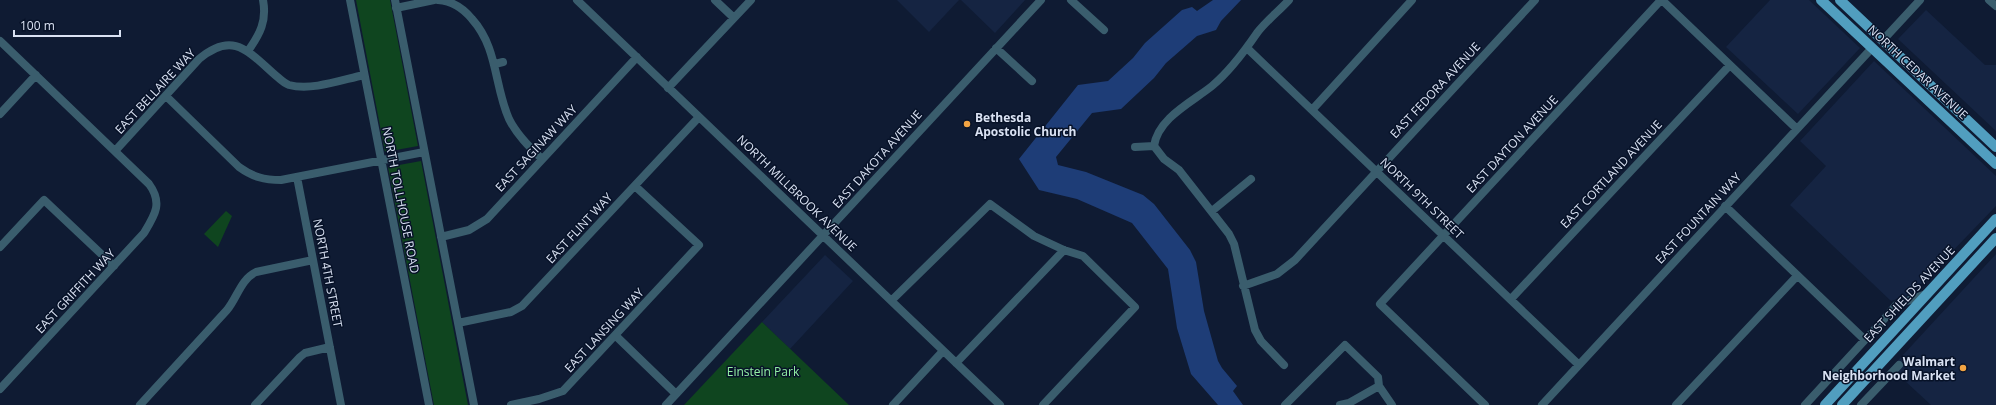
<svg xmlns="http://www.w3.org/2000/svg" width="1996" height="405" viewBox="0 0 1996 405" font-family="'Open Sans',sans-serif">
  <rect width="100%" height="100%" fill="#0f1b33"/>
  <!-- built -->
  <path fill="#152442" d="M897,0H959L929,32Z
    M961,0H1025L995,33Z
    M1770,0H1809L1860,48L1798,114L1726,47Z
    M1926,10L1985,65H1996V131L1898,39Z
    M1874,61L1996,176V206L1917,288L1908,295L1891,301L1790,205L1826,166L1800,141Z
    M1996,254V405H1931L1891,368Z
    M825,255L853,281L790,349L762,322Z"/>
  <!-- green -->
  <path fill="#0f451f" d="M356,0H390L418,146L385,152Z
    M421,161L468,405H434L388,167Z
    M226,211L232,216L218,247L204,234Z
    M762,322L849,405H684Z"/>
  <!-- water -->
  <path fill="#1e3d77" d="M1213,0H1241L1221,21L1216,30L1197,36L1166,63L1154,78L1121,109L1092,113L1056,157L1058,165L1086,172L1143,195L1154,204L1190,250L1196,262L1204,311L1218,361L1222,368L1237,386L1233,391L1243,405H1218L1191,374L1177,328L1168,269L1132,223L1077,199L1039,190L1019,159L1078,85L1108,81L1133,58L1145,43L1182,10L1192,7L1197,11Z"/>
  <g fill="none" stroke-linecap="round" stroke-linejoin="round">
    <!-- minor -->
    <path stroke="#3a5d6d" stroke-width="8" d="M350,0L429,405
      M395,0L474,405
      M438,0C453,1 463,8 472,19C498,48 494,85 509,119C517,135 529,147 542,159
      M577,0L1000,405
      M715,0L734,18
      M1071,0L1104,30
      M1662,0L1797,129
      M1989,0L1996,6
      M396,8L434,0
      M1883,40L1920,0
      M0,41L149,184C163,203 155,215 144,233L0,389
      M996,48L1032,81
      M1248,49L1579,365
      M248,51C260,34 267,21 263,0
      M495,64L503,62
      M668,88L751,0
      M166,96L239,167C253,177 264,180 281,180L424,152
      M1312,110L1412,0
      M0,114L36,75
      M1154,146L1164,159L1179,170L1229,234L1234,244L1255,330L1261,341L1284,365
      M1154,146C1158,118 1192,102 1212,86C1230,71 1244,52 1257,33C1266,21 1279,11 1289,0
      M1135,147L1154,146
      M115,151L199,59C232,31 247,50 274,74C278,77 283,83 289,85C312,91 341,80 364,75
      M297,177L341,405
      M1725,206L1865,340
      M1212,211L1251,179
      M441,237L469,230L487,219L637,57
      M0,247L44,200L114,266
      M1243,286L1277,274L1295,260L1535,0
      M1511,299L1730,65
      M892,300L990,204L1034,236L1064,250L1083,256L1135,307L1043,405
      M458,323L511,312L522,306L699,117
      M616,336L676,394
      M956,363L1064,250
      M140,405L227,310C237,298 241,279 256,272L313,260
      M255,405L300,357L305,353L330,347
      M511,405L539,399L563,391L699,245L635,186
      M666,405L1041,0
      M893,405L943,351
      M1285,405L1345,345L1378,377L1379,386L1392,405
      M1340,405L1349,403L1379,386
      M1485,405L1380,304L1661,0
      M1542,405L1872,48
      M1676,405L1797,276
      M1805,405L1886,317L1896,305L1926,294
      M1861,405L1899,365"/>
    <!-- major -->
    <path stroke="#519ebf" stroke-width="10" d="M1821,0L1996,164
      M1840,0L1996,147
      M1825,405L1996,219
      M1842,405L1996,238"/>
  </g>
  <!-- markers -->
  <g fill="#f3a443" stroke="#071228" stroke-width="1.5">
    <circle cx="967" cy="124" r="4"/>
    <circle cx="1963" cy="368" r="4"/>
  </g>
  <g text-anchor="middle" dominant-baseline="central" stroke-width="3" stroke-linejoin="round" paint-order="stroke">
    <!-- street labels -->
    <g font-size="12" fill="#dae2f3" stroke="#071228">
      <text transform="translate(1918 72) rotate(43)">NORTH CEDAR AVENUE</text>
      <text transform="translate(1435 90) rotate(-47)">EAST FEDORA AVENUE</text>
      <text transform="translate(155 91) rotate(-47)">EAST BELLAIRE WAY</text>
      <text transform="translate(1512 144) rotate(-47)">EAST DAYTON AVENUE</text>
      <text transform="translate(536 148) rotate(-47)">EAST SAGINAW WAY</text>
      <text transform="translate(877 159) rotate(-48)">EAST DAKOTA AVENUE</text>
      <text transform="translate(1611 174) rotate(-47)">EAST CORTLAND AVENUE</text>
      <text transform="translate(797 193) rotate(44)">NORTH MILLBROOK AVENUE</text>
      <text transform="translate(1422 198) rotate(44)">NORTH 9TH STREET</text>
      <text transform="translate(401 200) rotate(79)">NORTH TOLLHOUSE ROAD</text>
      <text transform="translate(1698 218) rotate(-47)">EAST FOUNTAIN WAY</text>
      <text transform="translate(579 228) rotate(-47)">EAST FLINT WAY</text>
      <text transform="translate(328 273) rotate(79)">NORTH 4TH STREET</text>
      <text transform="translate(75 291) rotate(-47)">EAST GRIFFITH WAY</text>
      <text transform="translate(1909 294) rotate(-47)">EAST SHIELDS AVENUE</text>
      <text transform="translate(604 330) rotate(-47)">EAST LANSING WAY</text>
    </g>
    <!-- poi labels -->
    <g font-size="12" font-weight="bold" fill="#dae2f3" stroke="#071228" text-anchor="start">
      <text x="975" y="117">Bethesda<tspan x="975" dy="14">Apostolic Church</tspan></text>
      <text x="1955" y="361" text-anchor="end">Walmart<tspan x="1955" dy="14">Neighborhood Market</tspan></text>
    </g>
    <!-- park labels -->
    <g font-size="12" fill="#93f0a5" stroke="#071228">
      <text x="763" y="371">Einstein Park</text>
    </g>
  </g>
  <!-- scale -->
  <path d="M14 30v6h106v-6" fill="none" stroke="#dae2f3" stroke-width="2"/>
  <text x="20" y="30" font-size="12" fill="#dae2f3" stroke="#071228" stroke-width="3" paint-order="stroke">100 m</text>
</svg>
